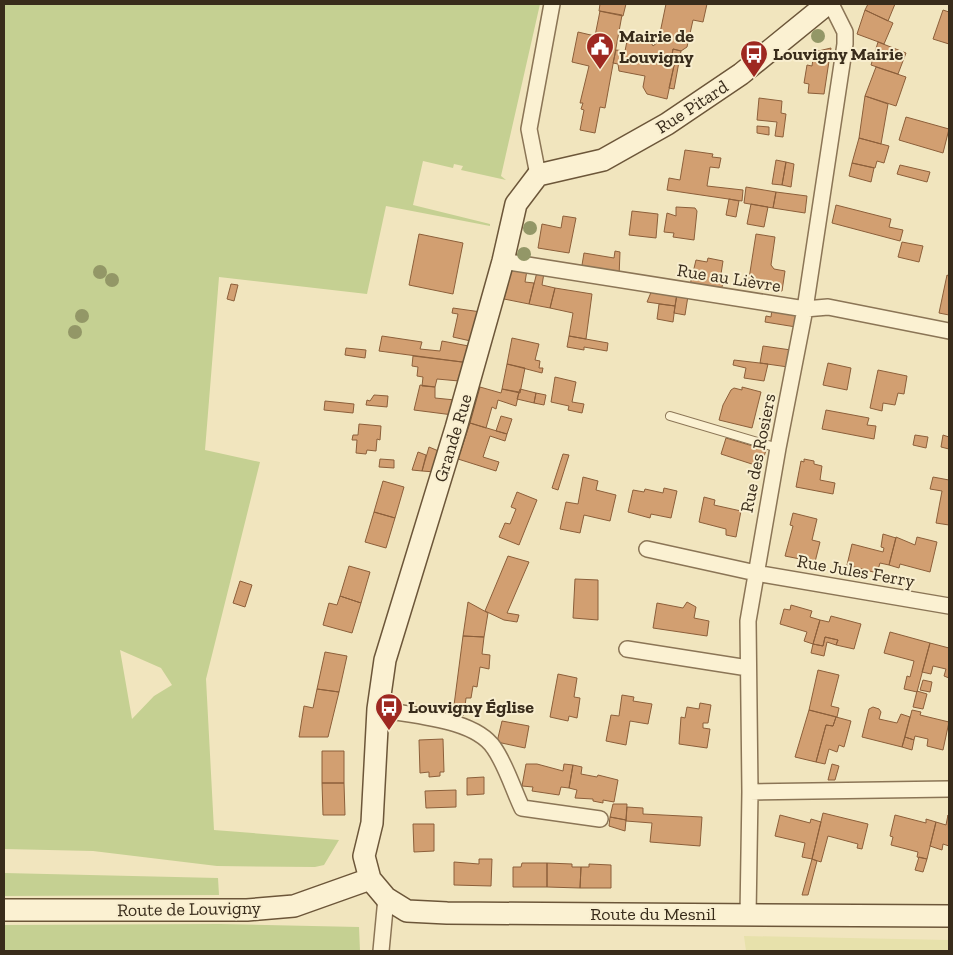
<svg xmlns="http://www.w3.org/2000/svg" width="953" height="955" viewBox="0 0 953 955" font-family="'Zilla Slab',serif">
  <rect width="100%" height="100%" fill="#f1e5be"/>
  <!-- farmland -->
  <path fill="#e7e1ab" d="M744,936L949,940V951H746Z"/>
  <!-- green -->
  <path fill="#c5d092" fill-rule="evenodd" d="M4,4H540L501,176L506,180L461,170L463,166L454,164L453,168L423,161L413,205L490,224V226L386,206L367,294L219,277L205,450L260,462L206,679L214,830L339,840L324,865L315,867L217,866L93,851L4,849ZM120,650L161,668L172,685L154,696L132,719Z
    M4,873L218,878L219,895L4,896Z
    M220,924L359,927L360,951H4V925Z"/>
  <!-- building -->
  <path fill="#d29f71" stroke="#8c5f3a" d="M600,4H626L623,16L599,11Z
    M666,4H707L703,22L693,20L687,47L681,51L673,49L671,60L675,61L667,99L647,94L643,87L645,76L619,71L618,64L613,63L616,50L625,51L627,41L637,34L647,36L653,46L658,42L655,36L660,33Z
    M868,4H895L888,21L865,10Z
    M865,10L893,23L884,44L857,34Z
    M943,10L949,12V44L933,39Z
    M600,11L622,15L605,108L600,107L595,133L580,130L584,110L581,109L583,103H580L589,66L572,62L578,32L595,36Z
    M878,42L906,53L898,74L871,65Z
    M831,48L824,94L808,93L809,84L804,83L807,65L812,66L814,52Z
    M673,49L681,51L674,89L669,88L675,61L671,60Z
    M876,67L906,77L896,106L865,96Z
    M865,96L888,104L881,144L859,138Z
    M759,98L782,101L781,113L786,114L783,137L775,136L777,122L757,120Z
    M906,117L949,129L943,153L899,140Z
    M757,126L769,127V135L757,133Z
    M859,138L889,146L884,163L877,161L875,168L852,163Z
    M685,150L713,154L712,157L721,158L719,168L710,167L707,186L743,190L742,201L667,190L669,178L680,180Z
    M776,160L786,162L782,185L772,184Z
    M786,162L794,164L791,187L782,185Z
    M852,163L874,168L871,182L849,176Z
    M900,165L930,172L927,182L897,174Z
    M746,187L776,192L773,208L744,203Z
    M776,192L807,196L805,213L773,208Z
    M729,199L739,201L736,217L726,215Z
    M751,204L768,207L764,227L747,224Z
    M836,205L891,219L889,227L903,230L900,241L832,223Z
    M676,207L695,208L697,211L694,240L673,237L674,233L664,232L667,213L676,216Z
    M632,211L658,214L656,238L629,235Z
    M563,216L576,218L569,253L538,248L542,224L561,228Z
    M419,234L463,243L453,294L409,285Z
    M756,234L775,237L771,265L774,269L785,271L782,291L748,285Z
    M902,242L923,246L919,262L898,257Z
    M615,251L620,252L619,277L581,271L584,253L614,258Z
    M708,258L723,261L721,274L725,275L721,291L690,285L696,260L707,262Z
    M512,268L527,270L525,282L534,283L529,304L504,299Z
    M537,272L544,273L542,285L555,288L550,308L529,304Z
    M947,275L949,276V315L939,313Z
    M231,284L238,285L234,301L227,299Z
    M555,288L592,294L586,339L569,336L573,313L550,308Z
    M652,290L677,294L675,306L647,302Z
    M677,294L688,296L685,315L674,313Z
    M659,304L675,306L673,322L657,319Z
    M453,308L481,312L475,342L453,337L458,314L452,313Z
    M772,309L795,314L798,317L796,327L765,322L766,316L771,317Z
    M382,336L422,342L420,349L440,351L442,341L474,347L470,363L379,351Z
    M569,336L608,343L607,351L584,347V350L567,347Z
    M512,338L539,344L535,360L540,361L539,368H543L542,373L507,364Z
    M763,346L791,350L788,367L760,363Z
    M346,348L366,350L365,358L345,355Z
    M413,356L470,363L459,381L437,379L435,387L422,386L423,377L417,376L418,367L412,366Z
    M734,360L768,364L764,381L744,378L746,368L733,365Z
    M828,363L851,368L847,390L823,385Z
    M507,364L525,368L520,393L502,389Z
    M878,370L907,376L904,394L898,393L895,405L883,403L882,411L870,408Z
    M555,377L576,382L572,402L584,404L582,413L568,410L569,406L551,402Z
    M420,385L435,387V398L455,400L453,415L414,410Z
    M480,387L501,393L502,389L519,392L516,406L498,400L496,409L492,407L486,428L470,423Z
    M742,387L761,392L752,428L719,420L723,405L731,390L734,388L742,390Z
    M520,389L536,393L534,403L517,399Z
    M536,393L546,395L544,405L534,403Z
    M374,395L388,396L387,407L366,405L367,400L370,401Z
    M325,401L354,404L353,413L324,410Z
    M826,410L869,418L867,425L876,426L874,439L822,429Z
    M501,416L512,419L507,434L496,431Z
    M470,423L507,434L505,441L490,436L483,457L499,462L496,471L458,459Z
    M359,424L381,426L380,440L377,439L376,451L367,450L366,454L356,453L357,440H352L353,435H358Z
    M915,435L928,437L926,448L913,445Z
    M943,435L949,437V449L941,447Z
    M726,438L766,450L761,467L721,454Z
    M429,447L441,452L435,472L422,471Z
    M418,452L426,455L422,471L412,470Z
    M563,454L569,455L558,490L552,488Z
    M380,459L394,460V468L379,467Z
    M804,459L814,461V464L822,466L820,480L835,483L833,494L796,487L801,461L804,462Z
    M583,477L598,481L596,490L616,495L610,521L584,515L580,533L560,529L566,502L578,504Z
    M933,477L949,480V525L936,523L942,491L930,489Z
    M383,481L404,487L395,518L374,512Z
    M664,488L677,491L671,518L651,514L650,518L628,512L633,490L644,492L645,489L663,493Z
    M517,492L537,500L519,545L499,537L505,523L510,524L516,509L511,507Z
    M704,497L715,500L714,505L741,511L736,537L726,535V529L699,522Z
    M374,512L395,518L386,548L365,542Z
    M793,513L817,519L812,540L820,542L815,562L785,556L793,526L790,525Z
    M883,534L896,538L889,565L880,563L877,573L847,565L852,544L883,552L884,548L881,547Z
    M896,537L915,545L917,537L937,542L930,572L900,564L899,568L889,565Z
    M508,556L529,562L507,613L519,615L517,622L504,620L485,611Z
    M349,566L370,572L361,603L340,596Z
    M575,579L598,580V620L573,618Z
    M240,581L252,585L245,607L233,603Z
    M340,596L361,603L352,633L323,625L329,603L337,605Z
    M468,602L488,613L484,637L463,636Z
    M687,602L696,607L694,618L709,621L707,636L653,628L657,603L683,608Z
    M791,605L812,611L810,617L820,620L813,644L804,641L807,632L780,624L784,609L790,610Z
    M831,616L861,624L854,649L836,645L838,640L825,637L823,646L813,644L820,620L829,622Z
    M890,632L930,643L917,692L904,689L907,676L910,677L914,661L884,653Z
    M463,636L484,637L482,654L490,655L489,669L480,667L477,687L473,686L471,698H466L464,715L453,713Z
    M825,637L838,640L836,645L827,642L824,656L811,653L813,644L823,646Z
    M930,643L949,648V678L944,676L946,669L933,666L931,674L922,672Z
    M325,652L347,656L339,692L317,689Z
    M818,670L839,675L831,706L839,708L837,717L809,710Z
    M558,674L577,678L574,697L580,698L577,718L569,716L568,721L550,717Z
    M923,680L932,682L930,692L920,690Z
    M317,689L339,692L328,737H299L304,706L313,708Z
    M917,691L927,694L923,709L913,707Z
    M622,695L634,697L633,701L652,704L648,724L630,721L626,745L606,741L611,715L619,716Z
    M700,703L711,705L708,723H703V728L710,729L707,748L679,744L681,717L685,718L687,707L699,709Z
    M873,707L879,709L881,712L879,719L897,723L901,714L910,717L902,747L862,737L869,709Z
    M809,710L836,717L833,726L826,725L816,762L795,757Z
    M912,710L921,712L920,715L949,722L943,750L927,746L928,739L915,736L914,740L905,737Z
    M836,717L851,721L844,747L839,745L837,752L829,749L825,764L816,762L826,725L833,726Z
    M502,721L529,726L525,748L497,742Z
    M905,737L914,740L912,750L902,747Z
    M443,739L444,772H440V776L429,777V772L420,773L419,740Z
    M322,751H344V783H322Z
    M526,764H537L563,771L564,764L573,765L569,788L561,787L559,795L532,791L533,787L522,786Z
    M832,764L839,766L835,780H828Z
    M573,765L582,767L581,774L597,777L598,775L618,780L614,802L603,800V803L593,801V799L575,798L577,790L569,788Z
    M484,777V794L467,795V778Z
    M322,783H344L345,815H323Z
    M456,790V807L426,808L425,791Z
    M613,804H627L626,820L610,817Z
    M627,807L643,808V814L702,817L700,846L650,842L652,823L626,821Z
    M823,813L868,824L862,849L857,848L858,844L828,836L821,862L812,859Z
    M780,815L810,823L811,819L821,822L812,859L802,857L805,843L775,836Z
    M895,815L926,823V819L936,822L927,859L917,857L918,852L891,845L893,837L890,836Z
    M948,815L949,846L943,844L942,850L930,846L936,822L946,825Z
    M610,817L626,820L625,831L609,826Z
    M413,824H434V851L414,852Z
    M919,857L927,859L923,872L915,870Z
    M479,859H492L491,886L454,885V862L479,864Z
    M812,859L817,861L808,895H802Z
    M522,863H547V887H513V867H521Z
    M547,863L572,864V867H581L580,888L547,887Z
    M589,864L611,865V888H580L581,867H589Z"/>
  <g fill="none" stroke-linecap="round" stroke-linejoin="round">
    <!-- lane casing -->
    <g stroke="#8b7556" stroke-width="10">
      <path id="lane" d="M670,416L778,448"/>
    </g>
    <!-- street casing -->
    <g stroke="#8b7556" stroke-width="18">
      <path id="street" d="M538,175L529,129L552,4
        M503,261L805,309L828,307L949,331
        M647,549L756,573L949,606
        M627,649L748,668
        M378,709C411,716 474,718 494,748C506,765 513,789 522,808L600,819
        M750,792L949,789
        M748,915L750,792L748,621L778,448L805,309L845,44V32L831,4
        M381,951L386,898"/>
    </g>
    <!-- secondary casing -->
    <g stroke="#6c5639" stroke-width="24">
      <path id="secondary" d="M827,4L741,74L667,124L603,160L538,175L516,204L503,261L456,428L385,660L378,709L372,823L364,856L370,879L386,898L407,911L447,913L949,916
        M4,910H247L294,906L370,879"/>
    </g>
    <!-- lane -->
    <use href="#lane" stroke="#fbf1d2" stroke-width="8"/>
    <!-- street -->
    <use href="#street" stroke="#fbf1d2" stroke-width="15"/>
    <!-- secondary -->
    <use href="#secondary" stroke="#fbf1d2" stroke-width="21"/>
  </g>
  <!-- trees -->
  <g fill="#939767">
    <circle cx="818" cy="36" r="7"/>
    <circle cx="530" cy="228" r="7"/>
    <circle cx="524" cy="254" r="7"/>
    <circle cx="100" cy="272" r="7"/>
    <circle cx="112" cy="280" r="7"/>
    <circle cx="82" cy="316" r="7"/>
    <circle cx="75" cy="332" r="7"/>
  </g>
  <!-- icons -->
  <defs>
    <g id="civic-pin" transform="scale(1.4375)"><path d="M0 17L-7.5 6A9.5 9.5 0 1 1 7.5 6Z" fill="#9e2821" stroke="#f8eecf"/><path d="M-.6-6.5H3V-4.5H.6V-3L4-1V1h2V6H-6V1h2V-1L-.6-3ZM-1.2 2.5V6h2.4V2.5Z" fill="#fff"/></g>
    <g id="bus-pin" transform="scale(1.4375)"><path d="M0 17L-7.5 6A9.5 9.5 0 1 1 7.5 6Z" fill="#9e2821" stroke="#f8eecf"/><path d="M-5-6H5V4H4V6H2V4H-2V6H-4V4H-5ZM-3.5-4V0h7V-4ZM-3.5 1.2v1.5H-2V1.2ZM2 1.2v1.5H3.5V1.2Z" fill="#fff"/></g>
  </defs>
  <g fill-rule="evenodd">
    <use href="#civic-pin" x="600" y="46"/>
    <use href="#bus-pin" x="754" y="54"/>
    <use href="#bus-pin" x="389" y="707"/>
  </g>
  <g text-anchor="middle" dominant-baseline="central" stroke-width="4" stroke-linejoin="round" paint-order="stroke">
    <!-- poi labels -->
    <g font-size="18" font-weight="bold" fill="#392c1b" stroke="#f8eecf" text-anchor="start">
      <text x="619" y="36">Mairie de<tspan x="619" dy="21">Louvigny</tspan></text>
      <text x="773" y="54">Louvigny Mairie</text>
      <text x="408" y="707">Louvigny Église</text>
    </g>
    <!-- street labels -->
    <g font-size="18" fill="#392c1b" stroke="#f8eecf">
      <text transform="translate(692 107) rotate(-33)">Rue Pitard</text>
      <text transform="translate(729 278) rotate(9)">Rue au Lièvre</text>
      <text transform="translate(453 438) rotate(-73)">Grande Rue</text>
      <text transform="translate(758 453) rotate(-79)">Rue des Rosiers</text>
      <text transform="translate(856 571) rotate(10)">Rue Jules Ferry</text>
      <text transform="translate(189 909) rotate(-1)">Route de Louvigny</text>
      <text x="653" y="914">Route du Mesnil</text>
    </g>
  </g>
  <!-- border -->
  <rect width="953" height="955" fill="none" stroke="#392c1b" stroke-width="10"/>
</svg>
